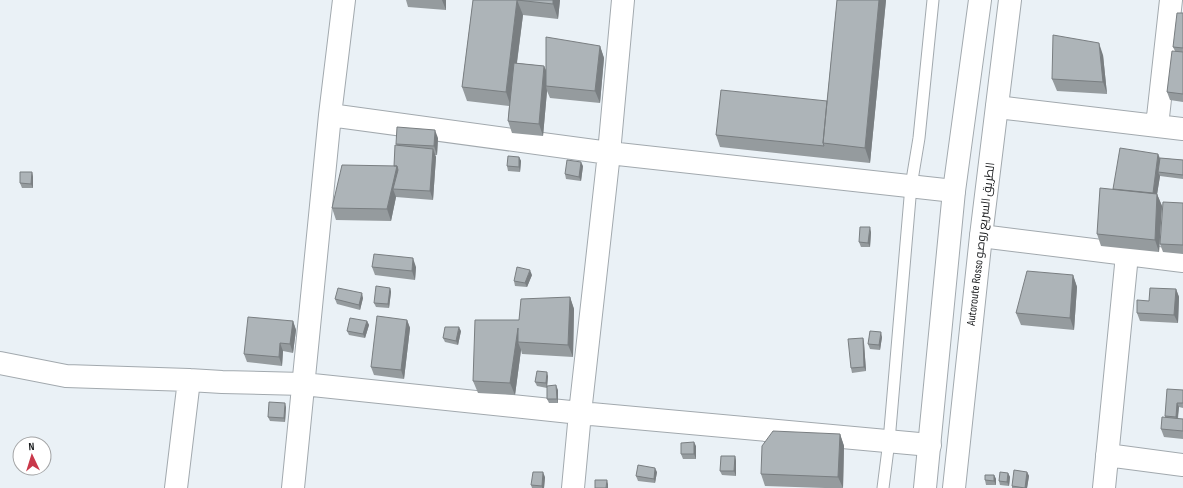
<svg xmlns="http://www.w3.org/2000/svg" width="1183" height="488" viewBox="0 0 1183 488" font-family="'Sofia Sans Condensed',Cairo,sans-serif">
  <rect width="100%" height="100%" fill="#eaf1f6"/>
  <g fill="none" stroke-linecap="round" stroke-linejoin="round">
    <!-- lane casing -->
    <g stroke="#a2a9ae" stroke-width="13">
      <path id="lane" d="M883,488L889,441L911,186L919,138L933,0"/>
    </g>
    <!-- street casing -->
    <g stroke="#a2a9ae" stroke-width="24">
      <path id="street" d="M997,107L1183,129
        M330,115L609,153L954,191
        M1157,126L1171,0
        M981,236L1183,261
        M0,363L66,376L189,380L222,382L303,384L580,413L930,445
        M1107,455L1183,465
        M176,488L189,380
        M293,488L330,115L344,0
        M573,488L580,413L609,153L623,0
        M1104,488L1127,255"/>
    </g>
    <!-- highway casing -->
    <g stroke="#a2a9ae" stroke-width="24">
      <path id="highway" d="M925,488L954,191L980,0
        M954,488L981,236L1010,0"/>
    </g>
    <!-- lane -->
    <use href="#lane" stroke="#fff" stroke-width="11"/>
    <!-- street -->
    <use href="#street" stroke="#fff" stroke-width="22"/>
    <!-- highway -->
    <use href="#highway" stroke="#fff" stroke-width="22"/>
  </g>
  <!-- wall -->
  <path fill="#959b9e" d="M406,0H446V10L408,7Z
    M473,0H560L558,19L523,15L517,63L544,66L546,70L600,46L604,58L600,103L550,98L547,91L543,136L512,133L508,121L509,106L467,101L462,87Z
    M837,0H886L870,163L720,147L716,135L827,101Z
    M1183,13V102L1170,100L1167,92L1175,51L1173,47Z
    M1103,55L1107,94L1057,91L1052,79Z
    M438,138L437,155H435L436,157L433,200L396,197L391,221L336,220L332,208L394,166L397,146L396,144Z
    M1158,154L1160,158L1183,160V179L1160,176L1157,194L1162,206L1159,252L1101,246L1097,234L1113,189Z
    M519,157L521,161L520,172L508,171L507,166Z
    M583,166L581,181L566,179L565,174Z
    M32,172L33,177V188H22L20,183Z
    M1183,203V254L1163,252L1160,244Z
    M871,232L870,247H861L859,242Z
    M372,267H416L415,280L375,275Z
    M532,275L527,287L515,286L514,281Z
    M1073,275L1077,287L1074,330L1021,325L1016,313Z
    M390,288L391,292L389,308L376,307L374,303Z
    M1176,289L1179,297L1178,323L1140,321L1137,313L1149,301Z
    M570,297L574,309L573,357L522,354L521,350L515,395L478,393L473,381L519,320Z
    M363,298L360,310L337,304L335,299Z
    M407,320L410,328L404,379L374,375L371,367Z
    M293,321L296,330L293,353L283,351L282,366L247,362L244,354Z
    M367,321L369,325L365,338L349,335L347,331Z
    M461,331L458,345L445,342L443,338Z
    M882,337L880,350L870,349L868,344Z
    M863,338L864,343L866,371L852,373L851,368Z
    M548,376L547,386L558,390V403H549L547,399V388L537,386L535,382Z
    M1183,390V408L1179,407L1178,419H1183V439L1164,437L1161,429L1165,418V416Z
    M286,407L285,422L270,421L268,417Z
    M840,434L844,446L843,488H825L765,486L761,474Z
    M696,446V459H683L681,454Z
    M735,456L736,461V476L722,475L720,471Z
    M657,472L655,483L638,481L636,476Z
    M1027,472L1029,476L1027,488H1012V486Z
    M1008,473L1010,477L1009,486L1000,485L999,481Z
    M994,475L996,479V485H986L985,480Z
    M545,477L544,488H532L531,485Z"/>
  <!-- shaded-wall -->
  <path fill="#797e81" d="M442,0H446V10Z
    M517,0L523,15L511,107L506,92Z
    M553,0H560L558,19L553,4Z
    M879,0H886L870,163L865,148Z
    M1099,43L1103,55L1107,94L1103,82Z
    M600,46L604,58L600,103L595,91Z
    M544,66L549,78L546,86L547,91L543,136L539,124Z
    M435,130L438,138L437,155L434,146Z
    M433,149L436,157L433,200L430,191Z
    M1158,154L1161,162L1158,172L1160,176L1156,201L1153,193Z
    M519,157L521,161L520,172L519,167Z
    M581,162L583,166L581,181L579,177Z
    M397,166L401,178L393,189L396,197L391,221L387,209Z
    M32,172L33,177V188L31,184Z
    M1157,194L1162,206L1159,252L1155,240Z
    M870,227L871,232L870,247L868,243Z
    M413,258L416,267L415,280L412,271Z
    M530,270L532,275L527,287L525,283Z
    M1073,275L1077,287L1074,330L1070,318Z
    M390,288L391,292L389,308L388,304Z
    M1176,289L1179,297L1178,323L1174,315Z
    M362,293L363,298L360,310L359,305Z
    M570,297L574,309L573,357L568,345Z
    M407,320L410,328L404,379L401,370Z
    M293,321L296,330L293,353L290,344Z
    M367,321L369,325L365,338L363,334Z
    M459,327L461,331L458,345L456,341Z
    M518,328V342L521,350L515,395L510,383Z
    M881,332L882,337L880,350L879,345Z
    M863,338L864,343L866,371L864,367Z
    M280,343L283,351L282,366L279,357Z
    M547,372L548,376L547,388L546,383Z
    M556,385L558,390V403L557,399Z
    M285,403L286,407L285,422L284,418Z
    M1177,403L1179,407L1177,422L1176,417Z
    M840,434L844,446L843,488L838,477Z
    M694,442L696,446V459L694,454Z
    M735,456L736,461V476L734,471Z
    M655,468L657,472L655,483L654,479Z
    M543,472L545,477L544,488H542V486Z
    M1027,472L1029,476L1027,488H1025Z
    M1008,473L1010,477L1009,486L1007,482Z
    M994,475L996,479V485L994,481Z
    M607,480L608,484V488H606Z"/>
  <!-- building -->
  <path fill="#adb4b8" stroke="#797e81" d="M473,0H553V4L517,0L506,92L462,87Z
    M837,0H879L865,148L823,143Z
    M1177,13H1183V48L1173,47Z
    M1053,35L1099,43L1103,82L1052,79Z
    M546,37L600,46L595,91L546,86Z
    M1172,51L1183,52V94L1167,92Z
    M514,63L544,66L539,124L508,121Z
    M721,90L827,101L823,143L824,146L716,135Z
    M397,127L435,130L434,146L396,144Z
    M395,145L433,149L430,191L393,189L398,170L397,166H394Z
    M1120,148L1158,154L1153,193L1113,189Z
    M508,156L519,157V167L507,166Z
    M1160,158L1183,160V175L1158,172Z
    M567,160L581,162L579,177L565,174Z
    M342,165L397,166L387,209L332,208Z
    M20,172H32L31,184L20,183Z
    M1100,188L1157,194L1155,240L1097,234Z
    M1163,202L1183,203V245L1160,244Z
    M860,227H870L868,243L859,242Z
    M374,254L413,258L412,271L372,267Z
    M517,267L530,270L525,283L514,281Z
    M1027,271L1073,275L1070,318L1016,313Z
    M376,286L390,288L388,304L374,303Z
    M338,288L362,293L359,305L335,299Z
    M1150,288L1176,289L1174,315L1137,313V300L1149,301Z
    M570,297L568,345L518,342V328L510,383L473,381L475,320H519L521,299Z
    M377,316L407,320L401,370L371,367Z
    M248,317L293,321L290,344L280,343L279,357L244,354Z
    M350,318L367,321L363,334L347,331Z
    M445,327H459L456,341L443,338Z
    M870,331L881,332L879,345L868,344Z
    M863,338L864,367L851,368L848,339Z
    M537,371L547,372L546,383L535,382Z
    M556,385L557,399H547V386Z
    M1167,389L1183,390V403H1177L1176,417L1165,416Z
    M269,402L285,403L284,418L268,417Z
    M1162,417L1183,419V431L1161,429Z
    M773,431L840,434L838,477L761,474L762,446Z
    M694,442V454H681V443Z
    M721,456H735L734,471H720Z
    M638,465L655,468L654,479L636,476Z
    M1014,470L1027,472L1025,488L1012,486Z
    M533,472H543L542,486L531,485Z
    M1000,472L1008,473L1007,482L999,481Z
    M985,475H994V481L985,480Z
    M595,480H607L606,488H595Z"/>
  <g text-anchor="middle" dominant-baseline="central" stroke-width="4" stroke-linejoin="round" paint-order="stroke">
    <!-- street labels -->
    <g font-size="12" fill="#191b1d" stroke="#fff">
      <text transform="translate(981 244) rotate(-83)">Autoroute Rosso الطريق السريع روصو</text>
    </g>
  </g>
  <!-- north arrow -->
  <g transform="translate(32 456) rotate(356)"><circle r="19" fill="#ffffff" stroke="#a3a4a5"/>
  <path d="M0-3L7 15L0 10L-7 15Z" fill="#c9384a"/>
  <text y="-6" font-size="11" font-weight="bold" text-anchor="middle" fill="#191b1d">N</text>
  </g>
</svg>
